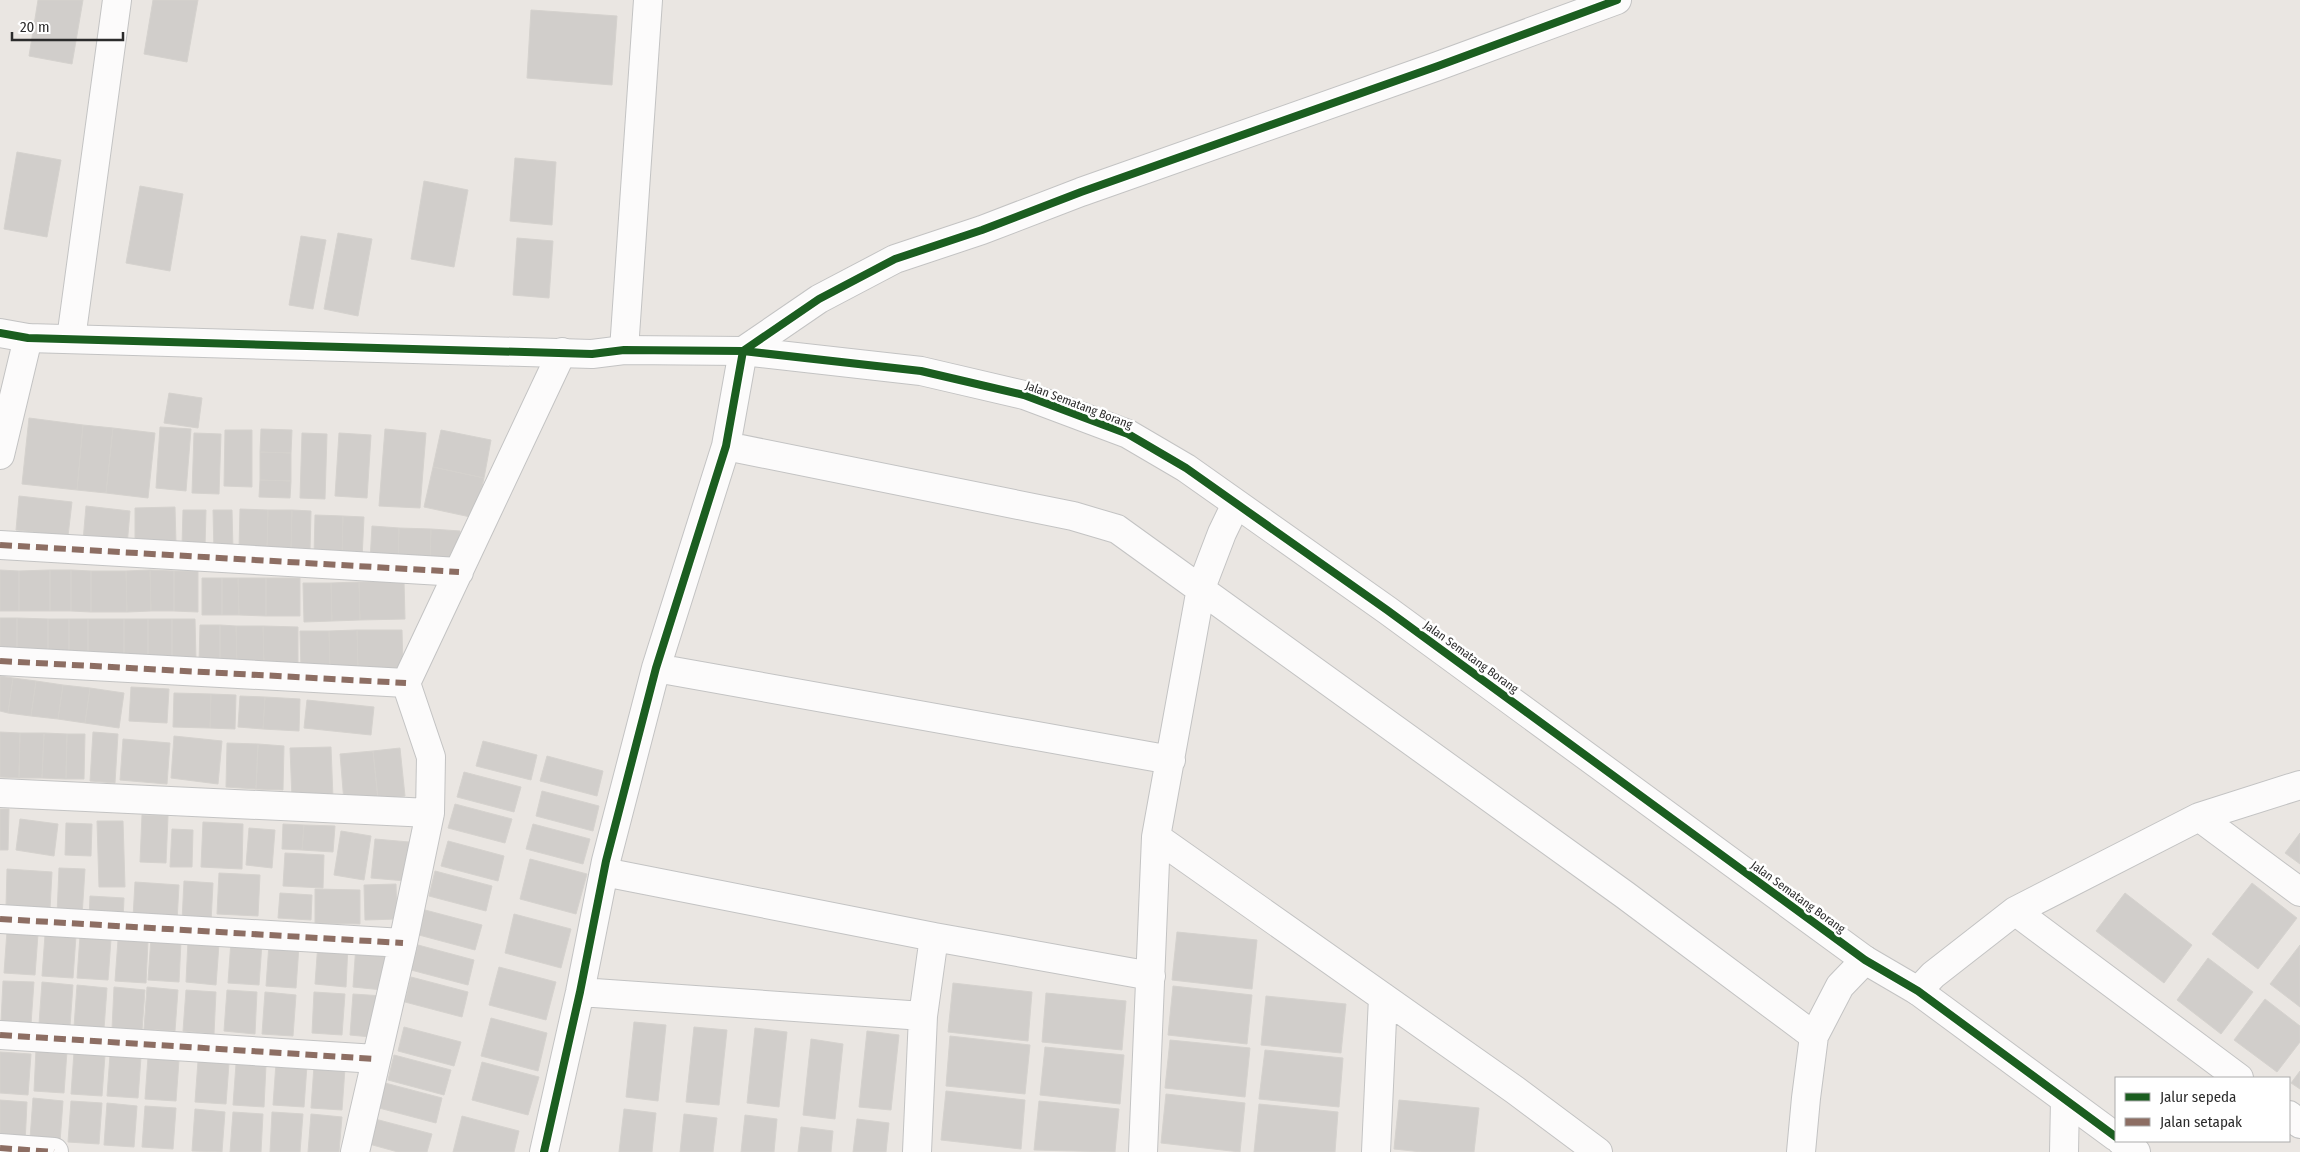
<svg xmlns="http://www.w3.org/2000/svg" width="2300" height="1152" viewBox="0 0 2300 1152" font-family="'Fira Sans Condensed',sans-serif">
  <rect width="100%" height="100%" fill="#eae6e2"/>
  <!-- building -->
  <path fill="#d1cecb" stroke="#d5d2ce" d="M38,0H83L72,64L29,56Z
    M153,0H198L187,62L144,54Z
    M531,10L617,16L612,85L527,78Z
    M17,152L61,160L47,237L4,229Z
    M515,158L556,162L552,225L510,221Z
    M424,181L468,190L454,267L411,259Z
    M140,186L183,194L170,271L126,263Z
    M338,233L372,239L358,316L324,309Z
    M301,236L326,240L313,309L289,305Z
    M517,238L553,241L549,298L513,295Z
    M169,393L202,398L198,428L164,423Z
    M29,418L83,425L77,490L22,484Z
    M83,425L113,428L106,493L77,490Z
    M160,427L191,429L186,491L156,488Z
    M113,428L155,433L148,498L106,493Z
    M261,429L292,430L291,453L260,452Z
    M385,429L426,433L420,508L379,506Z
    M225,430H252V487L224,486Z
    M441,430L491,440L484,478L433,467Z
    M194,433L221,434L219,494L192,493Z
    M302,433L327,434L325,499L300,498Z
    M339,433L371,435L367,498L335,496Z
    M260,452L291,453V481L260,480Z
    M433,467L484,478L475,518L424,507Z
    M260,480L291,481L290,498L259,497Z
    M19,496L72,502L68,536L16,530Z
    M86,506L130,511L127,546L83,541Z
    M175,507L176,543L135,544V508Z
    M240,509L268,510L267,550L239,549Z
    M183,510H206L205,547L182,546Z
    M213,510H232L233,551L214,552Z
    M268,510H292L291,551L267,550Z
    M292,510L311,511L310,551H291Z
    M315,515L343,516L342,557L314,556Z
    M343,516L364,517L362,559L342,557Z
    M372,526L399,528L398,562L370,561Z
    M399,528L431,529L430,564L398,562Z
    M431,529L460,531L459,565L430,564Z
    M0,570L19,571V611H0Z
    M50,570V611H19V571Z
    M50,570H71V611H50Z
    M71,570L91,571V612L71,611Z
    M150,570L151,611L127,612L126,571Z
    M150,570L174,571V611H151Z
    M91,571H126L127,612H91Z
    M174,571H198V612L174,611Z
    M202,578H222V615H202Z
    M222,578H238L239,615H222Z
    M238,578H266V616L239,615Z
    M266,578H300V616H266Z
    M404,581L405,619L360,620L359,582Z
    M359,582L360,620L332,621L331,583Z
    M303,583H331L332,621L304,622Z
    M0,618H17V659H0Z
    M17,618L48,619V660L17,659Z
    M48,619H69V660H48Z
    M69,619H88V660H69Z
    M88,619H124V660H88Z
    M124,619H148V660H124Z
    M148,619H172V660H148Z
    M172,619H195L196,660H172Z
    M200,625H220V663H199Z
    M220,625L236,626L237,664L220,663Z
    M236,626H263L264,664H237Z
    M263,626L298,627V664H264Z
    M357,630L358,669H330L329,631Z
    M357,630H402L403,668L358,669Z
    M300,631H329L330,669L301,670Z
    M0,676L13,678L8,713L0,711Z
    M13,678L36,681L31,716L8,713Z
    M36,681L63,685L58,719L31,716Z
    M63,685L90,688L85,723L58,719Z
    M131,687L169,689L167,723L129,721Z
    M90,688L124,693L119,728L85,723Z
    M174,693L211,694L210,728L173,727Z
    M211,694L236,695L235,729L210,728Z
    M240,696L265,697L263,729L238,727Z
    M265,697L300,699L299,731L263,729Z
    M307,700L374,707L371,735L304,728Z
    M0,732L20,733L19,778L0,777Z
    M93,732L118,734L115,783L90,781Z
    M20,733H44L42,778H19Z
    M44,733L67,734L66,779L42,778Z
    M67,734H85L84,779H66Z
    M174,736L222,741L218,784L171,778Z
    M123,739L170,743L167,784L120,780Z
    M483,741L537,755L531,780L476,766Z
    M227,743L258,744L256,789L226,787Z
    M258,744L284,746L283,790L256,789Z
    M331,747L333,798L292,799L290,748Z
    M400,748L405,796L378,799L373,751Z
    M373,751L378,799L344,802L340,754Z
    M547,756L603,771L597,796L540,781Z
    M464,772L521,787L514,812L457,797Z
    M542,791L599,806L593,831L536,816Z
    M455,804L512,819L505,843L448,828Z
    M0,809H9L8,850H0Z
    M142,815L168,816L166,863L140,862Z
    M20,819L58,824L54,856L16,850Z
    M97,821H123L125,887H99Z
    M203,822L243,824L242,869L201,867Z
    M66,823L92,824L91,856L65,855Z
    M283,824L304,825L302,850L282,849Z
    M533,824L590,839L583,864L526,849Z
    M304,825L335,826L333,852L302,850Z
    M249,828L275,830L272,868L246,865Z
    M172,829L193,830L192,867H170Z
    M341,831L371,836L364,880L334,875Z
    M2300,833V864L2285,853Z
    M375,839L409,842L406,881L371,878Z
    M448,841L504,856L498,881L441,866Z
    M285,853L324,855L323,888L283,886Z
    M530,859L587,874L576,914L520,899Z
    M59,868L85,869L82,916L57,915Z
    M7,869L52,872L50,909L6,907Z
    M435,871L492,886L486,911L429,896Z
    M219,873L260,875L258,916L217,914Z
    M184,881L213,883L211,922L182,921Z
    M135,882L179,885L177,921L133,918Z
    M2252,883L2297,918L2258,969L2212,934Z
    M396,884L397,919L365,920L364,885Z
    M315,889L360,890V924L315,923Z
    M280,893L312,895L311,920L278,918Z
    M2125,893L2192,945L2164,983L2096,931Z
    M90,896L124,898L123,920L89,919Z
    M425,910L482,925L475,950L419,935Z
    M514,914L571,929L561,968L505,953Z
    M7,931L38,934L35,975L4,973Z
    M1177,932L1257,940L1252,989L1172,980Z
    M45,935L76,936L73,978L42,976Z
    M80,936L111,939L108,980L77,978Z
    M151,938L181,941L179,982L148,980Z
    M118,940L148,941L146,983L115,981Z
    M188,941L219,944L216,985L186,982Z
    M231,941L262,943L259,985L228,983Z
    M318,943L348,945L346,987L315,984Z
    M269,944L299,946L296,988L266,986Z
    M356,945L386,948L383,990L353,987Z
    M418,945L474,960L468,985L411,970Z
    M2300,945V1007L2270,984Z
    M2208,958L2253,992L2221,1034L2177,1000Z
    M499,967L556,982L546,1020L489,1005Z
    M411,977L468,992L462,1017L405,1002Z
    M3,981L34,982L31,1024L1,1022Z
    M42,982L73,985L70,1026L39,1024Z
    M953,983L1032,992L1028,1041L948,1032Z
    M77,985L107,988L104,1029L74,1027Z
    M1173,986L1252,995L1247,1044L1168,1035Z
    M114,987L145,990L142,1031L112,1029Z
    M147,987L178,990L175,1031L144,1029Z
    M186,990L216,992L214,1034L183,1031Z
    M227,990L257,992L255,1034L224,1031Z
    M265,992L296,995L293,1036L262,1034Z
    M314,992L345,994L342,1035L312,1033Z
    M1046,993L1126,1001L1122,1050L1042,1042Z
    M353,994L383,996L381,1038L350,1035Z
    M1266,996L1346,1004L1341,1053L1261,1045Z
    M2265,999L2300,1026V1042L2277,1072L2234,1040Z
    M491,1018L547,1033L538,1071L481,1056Z
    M634,1022L666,1025L658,1101L626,1097Z
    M404,1027L461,1042L454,1066L398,1051Z
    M694,1027L727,1030L719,1105L686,1102Z
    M755,1028L787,1032L779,1107L747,1103Z
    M867,1031L899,1035L891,1110L859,1107Z
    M950,1036L1030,1045L1025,1094L946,1086Z
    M811,1039L843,1044L835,1119L803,1115Z
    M1170,1040L1250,1048L1245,1097L1165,1088Z
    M1045,1047L1124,1055L1120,1104L1040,1095Z
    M36,1049L67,1051L64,1093L34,1091Z
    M1265,1050L1343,1058L1339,1107L1259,1099Z
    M0,1052L31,1054L28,1095L0,1093Z
    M74,1052L105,1055L102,1096L71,1094Z
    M110,1055L141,1057L138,1098L107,1096Z
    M394,1055L451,1070L444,1095L388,1080Z
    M148,1057L179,1060L176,1101L145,1099Z
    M198,1061L229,1063L226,1104L195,1102Z
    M482,1062L539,1077L528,1115L472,1100Z
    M276,1063L307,1065L304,1107L273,1105Z
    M236,1064L266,1065L264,1107L233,1105Z
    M314,1066L345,1068L342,1110L311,1108Z
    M2300,1071V1089L2291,1083Z
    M385,1083L442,1098L436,1123L379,1108Z
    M946,1091L1025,1100L1021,1149L941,1140Z
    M1166,1094L1245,1103L1240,1152L1161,1143Z
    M33,1098L63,1101L60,1142L30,1139Z
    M0,1100L27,1102L25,1144L0,1142Z
    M1399,1100L1479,1108L1474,1152H1422L1394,1149Z
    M71,1101L102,1103L99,1144L68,1142Z
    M1039,1101L1119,1109L1115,1152L1034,1150Z
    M107,1103L137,1106L134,1147L104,1145Z
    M1259,1104L1338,1112L1335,1152H1254Z
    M145,1106L176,1108L173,1149L142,1147Z
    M195,1109L225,1112L222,1152L192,1151Z
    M624,1109L656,1113L652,1152H619Z
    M233,1112L263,1114L261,1152H230Z
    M272,1112L303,1114L300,1152H270Z
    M311,1114L342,1117L339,1152H308Z
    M684,1114L717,1118L713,1152H680Z
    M745,1115L777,1119L774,1152H741Z
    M462,1116L519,1131L514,1152H453Z
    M375,1119L432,1134L427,1152H398L369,1144Z
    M857,1119L889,1123L886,1152H853Z
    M801,1127L833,1131L831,1152H798Z"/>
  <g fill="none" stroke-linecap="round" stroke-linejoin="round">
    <!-- street casing -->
    <g stroke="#c3c3c3" stroke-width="30">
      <path id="street" d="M71,339L117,0
        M624,350L648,0
        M726,446L1073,516L1117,529L1625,895L1814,1036
        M0,455L28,338
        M0,545L459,572
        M0,661L406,683
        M656,668L1171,760
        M0,793L430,813
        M2199,817L2300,892
        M1156,837L1515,1090L1598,1152
        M604,872L934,937
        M2015,911L2239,1078
        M0,919L403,943
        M1918,991L1933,975L2015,911L2199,817L2300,785
        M580,992L923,1016
        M0,1035L376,1059
        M2289,1115L2300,1124
        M0,1148L54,1152
        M355,1152L403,943L430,813L431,757L406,683L562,352
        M544,1152L580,992L606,861L656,668L726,446L743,351L819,299L895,259L982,230L1081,192L1438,66L1617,0
        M917,1152L923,1016L934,937L1151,976
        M1143,1152L1156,837L1201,588L1222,533L1236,504
        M1376,1152L1383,997
        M1801,1152L1806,1098L1814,1036L1840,986L1865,960
        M2064,1152L2065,1100"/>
    </g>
    <!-- secondary casing -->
    <g stroke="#c3c3c3" stroke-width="30">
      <path id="secondary" d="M0,333L28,338L592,354L624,350L743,351L921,371L1024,395L1128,434L1186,468L1387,610L1865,960L1918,991L2116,1137
        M2121,1141L2136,1152"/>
    </g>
    <!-- street -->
    <use href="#street" stroke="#fcfbfb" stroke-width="28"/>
    <!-- secondary -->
    <use href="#secondary" stroke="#fcfbfb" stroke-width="28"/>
    <!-- quiet -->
    <path stroke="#8d6e63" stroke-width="6" stroke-dasharray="12 6" stroke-linecap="butt" d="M0,545L459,572
      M0,661L406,683
      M0,919L403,943
      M0,1035L376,1059
      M0,1148L54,1152"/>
    <!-- cycleway casing -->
    <g stroke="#fff" stroke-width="11">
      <path id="cycleway" d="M0,333L28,338L592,354L624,350L743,351L921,371L1024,395L1128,434L1186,468L1387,610L1865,960L1918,991L2116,1137
        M544,1152L580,992L606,861L656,668L726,446L743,351L819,299L895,259L982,230L1081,192L1438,66L1617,0"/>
    </g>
    <!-- cycleway -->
    <use href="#cycleway" stroke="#1b5e20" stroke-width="8"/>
  </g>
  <g text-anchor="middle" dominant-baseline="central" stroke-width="5" stroke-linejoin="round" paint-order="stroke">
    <!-- street labels -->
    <g font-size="12" fill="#2c2c2c" stroke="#fff">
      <text transform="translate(1079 405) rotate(21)">Jalan Sematang Borang</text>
      <text transform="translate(1471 657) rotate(36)">Jalan Sematang Borang</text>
      <text transform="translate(1798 897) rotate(36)">Jalan Sematang Borang</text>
    </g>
  </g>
  <!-- legend -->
  <rect x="2115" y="1077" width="175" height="65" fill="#ffffff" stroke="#ababab"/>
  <rect x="2125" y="1093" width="25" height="8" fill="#1b5e20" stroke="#ababab"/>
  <text x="2160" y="1102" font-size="15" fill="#2c2c2c">Jalur sepeda</text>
  <rect x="2125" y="1118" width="25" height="8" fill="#8d6e63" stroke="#ababab"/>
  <text x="2160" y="1127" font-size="15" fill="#2c2c2c">Jalan setapak</text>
  <!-- scale -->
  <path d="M12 32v8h111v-8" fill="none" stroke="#2c2c2c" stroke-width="2.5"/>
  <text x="20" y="32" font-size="15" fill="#2c2c2c" stroke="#ffffff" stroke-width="4" paint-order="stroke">20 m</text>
</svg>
